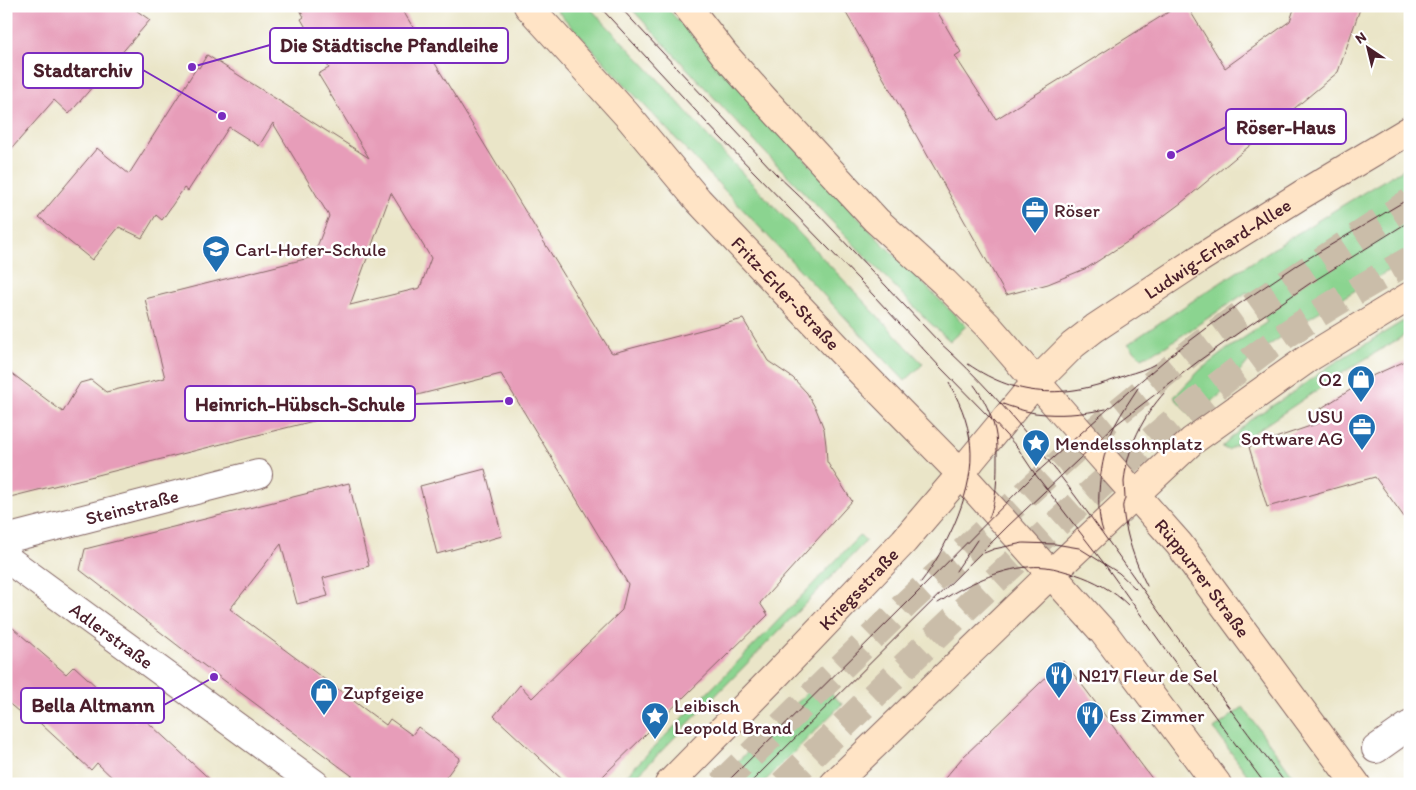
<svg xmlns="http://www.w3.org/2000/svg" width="1416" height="790" viewBox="0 0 1416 790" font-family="Itim,sans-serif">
  <rect width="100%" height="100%" fill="#fff"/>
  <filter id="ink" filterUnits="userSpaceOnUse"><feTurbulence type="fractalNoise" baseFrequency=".02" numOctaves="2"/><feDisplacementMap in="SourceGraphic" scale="10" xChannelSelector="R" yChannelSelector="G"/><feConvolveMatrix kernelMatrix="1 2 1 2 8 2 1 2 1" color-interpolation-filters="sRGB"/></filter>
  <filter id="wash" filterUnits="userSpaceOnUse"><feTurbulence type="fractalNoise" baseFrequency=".0096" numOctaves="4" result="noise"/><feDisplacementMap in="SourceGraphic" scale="20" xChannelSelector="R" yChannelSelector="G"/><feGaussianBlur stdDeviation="1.12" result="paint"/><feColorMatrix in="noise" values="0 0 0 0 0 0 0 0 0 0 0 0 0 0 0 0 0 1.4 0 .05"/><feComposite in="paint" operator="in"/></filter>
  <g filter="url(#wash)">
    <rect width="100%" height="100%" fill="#eae5c8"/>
    <!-- green -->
    <path fill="#8bd490" stroke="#6a7a5e" d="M553,6H588L656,77L713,142L923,364L905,381L629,89Z
      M629,6H665L877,238L966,326L950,341L928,321L758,145Z
      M1410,165V258L1312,316L1268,346L1252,357L1223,392L1193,418L1174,397L1200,370L1226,350L1267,322L1247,292L1166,346L1142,358L1128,344C1220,282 1314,221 1410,165Z
      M1410,317V332L1347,370L1228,450L1222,447L1251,419L1286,397L1331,365Z
      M860,535L866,541L773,637L629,784H618L767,632Z
      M819,681L842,704L762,784H715Z
      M1243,707L1299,784H1254L1214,729Z"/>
    <g id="blocks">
      <!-- building -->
      <path fill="#e79db9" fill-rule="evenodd" d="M15,6H130L150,20L69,114L54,100L6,155V17Z
        M298,6H400L611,352L613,353L743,319L768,361L793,378L807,393L816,409L824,429L826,445L827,462L852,501L760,603L768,615L604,775L597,784H567L494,716L520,685L532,698L622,610L628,584L501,374L6,498V369L63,412L80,383L91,380L106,392L165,378L145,299L313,257L329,216L273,123L259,146L229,127L188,191L184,188L162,220L156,215L142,238L119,227L92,260L39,217L97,148L129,174L197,67L199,68L207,55L369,158L318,74L329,68L301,19L304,17ZM391,193L431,258L420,288L350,305Z
        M842,6H934L961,52L955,56L996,119L1178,6H1187L1225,68L1290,21L1295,6H1361L1338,72L1181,203L1138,235L1087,268L1048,284L1006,295L907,119Z
        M1410,359V525L1375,477L1267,507L1249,447L1328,420L1320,409L1374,375Z
        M485,469L502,536L437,554L420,486Z
        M349,483L369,566L323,578L328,596L297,604L281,544L230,609L386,725L390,719L412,735L418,727L460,758L441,784H363L194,658L80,570L85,549Z
        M6,622L66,674L74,666L135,722L140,715L215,784H119L97,763L91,770L29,713L25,717L6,701Z
        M1063,661L1086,690L1156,784H940L962,758Z"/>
    </g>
  </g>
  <g filter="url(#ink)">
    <use href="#blocks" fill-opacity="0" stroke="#826462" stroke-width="1"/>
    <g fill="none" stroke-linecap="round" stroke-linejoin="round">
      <!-- primary-tunnel -->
      <path stroke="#cabda9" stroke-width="28" stroke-dasharray="28 14" stroke-linecap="butt" d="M721,784L907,603L1097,429L1206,340L1253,306L1410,202
        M783,784C874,695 966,606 1061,520C1131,457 1202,394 1280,339C1321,310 1366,285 1410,260"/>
      <!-- street casing -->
      <g stroke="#826462" stroke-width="30">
        <g id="street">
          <path id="s1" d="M6,539L258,474"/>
          <path id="s2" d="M6,558L315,784"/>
          <path d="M1376,749L1410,725"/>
        </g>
      </g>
      <!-- secondary casing -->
      <g stroke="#826462" stroke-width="30">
        <g id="secondary">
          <path id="s3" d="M528,6L627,115L698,200L856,367L961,474L1104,633L1217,784"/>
          <path id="s4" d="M687,6L725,55L764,99L876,220L944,282L987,325L1064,414L1179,544L1356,784"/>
          <path id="s5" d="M669,784L775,676L904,541L961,474L972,459L1036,382L1073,345L1095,328L1199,259L1301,195L1410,130"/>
          <path d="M834,784L1056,569L1192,441L1310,357L1410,296"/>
        </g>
      </g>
      <!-- street -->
      <use href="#street" stroke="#fff" stroke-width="28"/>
      <!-- secondary -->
      <use href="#secondary" stroke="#ffe4c6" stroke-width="28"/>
      <!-- tram -->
      <path stroke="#4a1f2b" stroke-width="1" d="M599,6L719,136L861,282L940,367L992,420L1017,447L1035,474L1103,562L1171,657L1265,784
        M619,6L775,173L817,213L939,342C1016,410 1076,496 1136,580C1185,649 1235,716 1286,784
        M968,364C1020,400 1070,398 1126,375C1136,372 1147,369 1155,364
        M974,385C984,398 991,414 995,430C997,438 997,449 997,457C997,478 997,499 989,518
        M1000,403C1011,407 1023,411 1035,413C1059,416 1083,414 1106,409
        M1103,531C1093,504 1102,450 1115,425C1122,412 1130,400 1138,388
        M984,553L994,549L1023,543L1055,544L1079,548L1119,573L1136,589
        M956,571L977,540
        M921,582C935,564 945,545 954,525C977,471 978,434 949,383
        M1147,586C1135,562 1126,536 1123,509C1122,505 1124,502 1125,498C1125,493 1124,487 1124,482C1127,448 1143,416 1165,392
        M938,603C945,599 951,594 957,591C983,577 1016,564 1046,567C1056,568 1066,572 1075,574C1094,580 1114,591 1128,605
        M725,784L913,597L1035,474L1108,409L1171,355L1239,304L1297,265L1410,198
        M749,784L1008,526L1114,426L1200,360L1251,324L1309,284L1410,221"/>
    </g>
  </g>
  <!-- icons -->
  <defs>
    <g id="office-pin" transform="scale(1.4375)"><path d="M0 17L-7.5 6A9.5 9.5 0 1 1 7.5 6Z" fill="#1f6fb2" stroke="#fff"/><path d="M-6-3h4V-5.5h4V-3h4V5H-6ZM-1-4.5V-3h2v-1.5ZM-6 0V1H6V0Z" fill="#fff"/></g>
    <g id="school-pin" transform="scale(1.4375)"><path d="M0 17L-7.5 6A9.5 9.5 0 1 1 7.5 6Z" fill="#1f6fb2" stroke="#fff"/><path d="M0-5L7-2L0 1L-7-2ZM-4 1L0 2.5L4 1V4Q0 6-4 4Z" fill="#fff"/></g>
    <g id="shop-pin" transform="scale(1.4375)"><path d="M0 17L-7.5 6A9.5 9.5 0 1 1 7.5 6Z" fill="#1f6fb2" stroke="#fff"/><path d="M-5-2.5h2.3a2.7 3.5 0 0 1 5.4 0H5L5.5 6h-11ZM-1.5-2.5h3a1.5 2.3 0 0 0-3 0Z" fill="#fff"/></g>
    <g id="sight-pin" transform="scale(1.4375)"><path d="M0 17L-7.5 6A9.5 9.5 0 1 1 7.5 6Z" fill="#1f6fb2" stroke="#fff"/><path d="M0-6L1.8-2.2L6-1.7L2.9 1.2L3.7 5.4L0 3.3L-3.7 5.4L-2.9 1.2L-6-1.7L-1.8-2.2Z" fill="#fff"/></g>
    <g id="restaurant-pin" transform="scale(1.4375)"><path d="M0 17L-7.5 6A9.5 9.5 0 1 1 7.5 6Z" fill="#1f6fb2" stroke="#fff"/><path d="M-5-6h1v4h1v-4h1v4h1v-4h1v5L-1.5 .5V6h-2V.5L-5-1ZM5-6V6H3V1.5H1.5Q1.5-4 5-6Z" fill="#fff"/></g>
  </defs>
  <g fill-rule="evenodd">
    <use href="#office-pin" x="1035" y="210"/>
    <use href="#school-pin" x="216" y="249"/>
    <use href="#shop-pin" x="1361" y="379"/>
    <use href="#office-pin" x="1362" y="427"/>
    <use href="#sight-pin" x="1036" y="443"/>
    <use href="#restaurant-pin" x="1059" y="675"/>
    <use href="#shop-pin" x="324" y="692"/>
    <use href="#restaurant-pin" x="1090" y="715"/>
    <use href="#sight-pin" x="655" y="716"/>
  </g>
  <g text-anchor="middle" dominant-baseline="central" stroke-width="5" stroke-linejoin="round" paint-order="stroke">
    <!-- poi labels -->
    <g font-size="19" fill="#4a1f2b" stroke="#fff" text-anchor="start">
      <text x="1054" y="210">Röser</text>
      <text x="235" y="249">Carl-Hofer-Schule</text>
      <text x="1342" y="379" text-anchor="end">O2</text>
      <text x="1343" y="416" text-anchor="end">USU<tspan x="1343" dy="22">Software AG</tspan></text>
      <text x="1055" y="443">Mendelssohnplatz</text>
      <text x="1078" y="675">№17 Fleur de Sel</text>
      <text x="343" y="692">Zupfgeige</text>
      <text x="674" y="705">Leibisch<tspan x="674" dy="22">Leopold Brand</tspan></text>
      <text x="1109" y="715">Ess Zimmer</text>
    </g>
    <!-- street labels -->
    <g font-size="19" fill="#4a1f2b" stroke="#fff">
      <text stroke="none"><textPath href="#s5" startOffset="771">Ludwig-Erhard-Allee</textPath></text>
      <text stroke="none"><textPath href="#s3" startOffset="386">Fritz-Erler-Straße</textPath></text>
      <text stroke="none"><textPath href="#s1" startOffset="130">Steinstraße</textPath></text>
      <text stroke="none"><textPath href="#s4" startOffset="771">Rüppurrer Straße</textPath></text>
      <text stroke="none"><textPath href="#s5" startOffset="272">Kriegsstraße</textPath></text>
      <text stroke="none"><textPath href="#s2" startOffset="131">Adlerstraße</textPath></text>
    </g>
  </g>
  <!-- callouts -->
  <path fill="none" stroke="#7b2cbf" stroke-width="2" d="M192 67L270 45M222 116L143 70M1171 155L1226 127M509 401L415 404M214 677L164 705"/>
  <g fill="#7b2cbf" stroke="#fff" stroke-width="2">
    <circle cx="192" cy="67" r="5"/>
    <circle cx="222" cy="116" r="5"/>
    <circle cx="1171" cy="155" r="5"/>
    <circle cx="509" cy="401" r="5"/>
    <circle cx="214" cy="677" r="5"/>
  </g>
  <g fill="#fff" stroke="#7b2cbf" stroke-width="2">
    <rect x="270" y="28" width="238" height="35" rx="5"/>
    <rect x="23" y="53" width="120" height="35" rx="5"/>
    <rect x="1226" y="109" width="120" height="35" rx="5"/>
    <rect x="185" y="386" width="230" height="35" rx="5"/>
    <rect x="21" y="688" width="143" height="35" rx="5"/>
  </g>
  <g font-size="20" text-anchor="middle" font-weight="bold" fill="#4a1f2b">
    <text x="389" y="52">Die Städtische Pfandleihe</text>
    <text x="83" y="77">Stadtarchiv</text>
    <text x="1286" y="134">Röser-Haus</text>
    <text x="300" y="411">Heinrich-Hübsch-Schule</text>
    <text x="93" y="712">Bella Altmann</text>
  </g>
  <!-- margin -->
  <rect width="1416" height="790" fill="none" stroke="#fff" stroke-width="25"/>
  <!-- north arrow -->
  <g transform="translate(1368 48) rotate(325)" stroke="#ffffff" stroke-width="4" paint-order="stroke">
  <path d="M0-4L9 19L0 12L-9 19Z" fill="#4a1f2b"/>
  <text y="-8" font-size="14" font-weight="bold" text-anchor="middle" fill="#4a1f2b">N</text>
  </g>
</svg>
